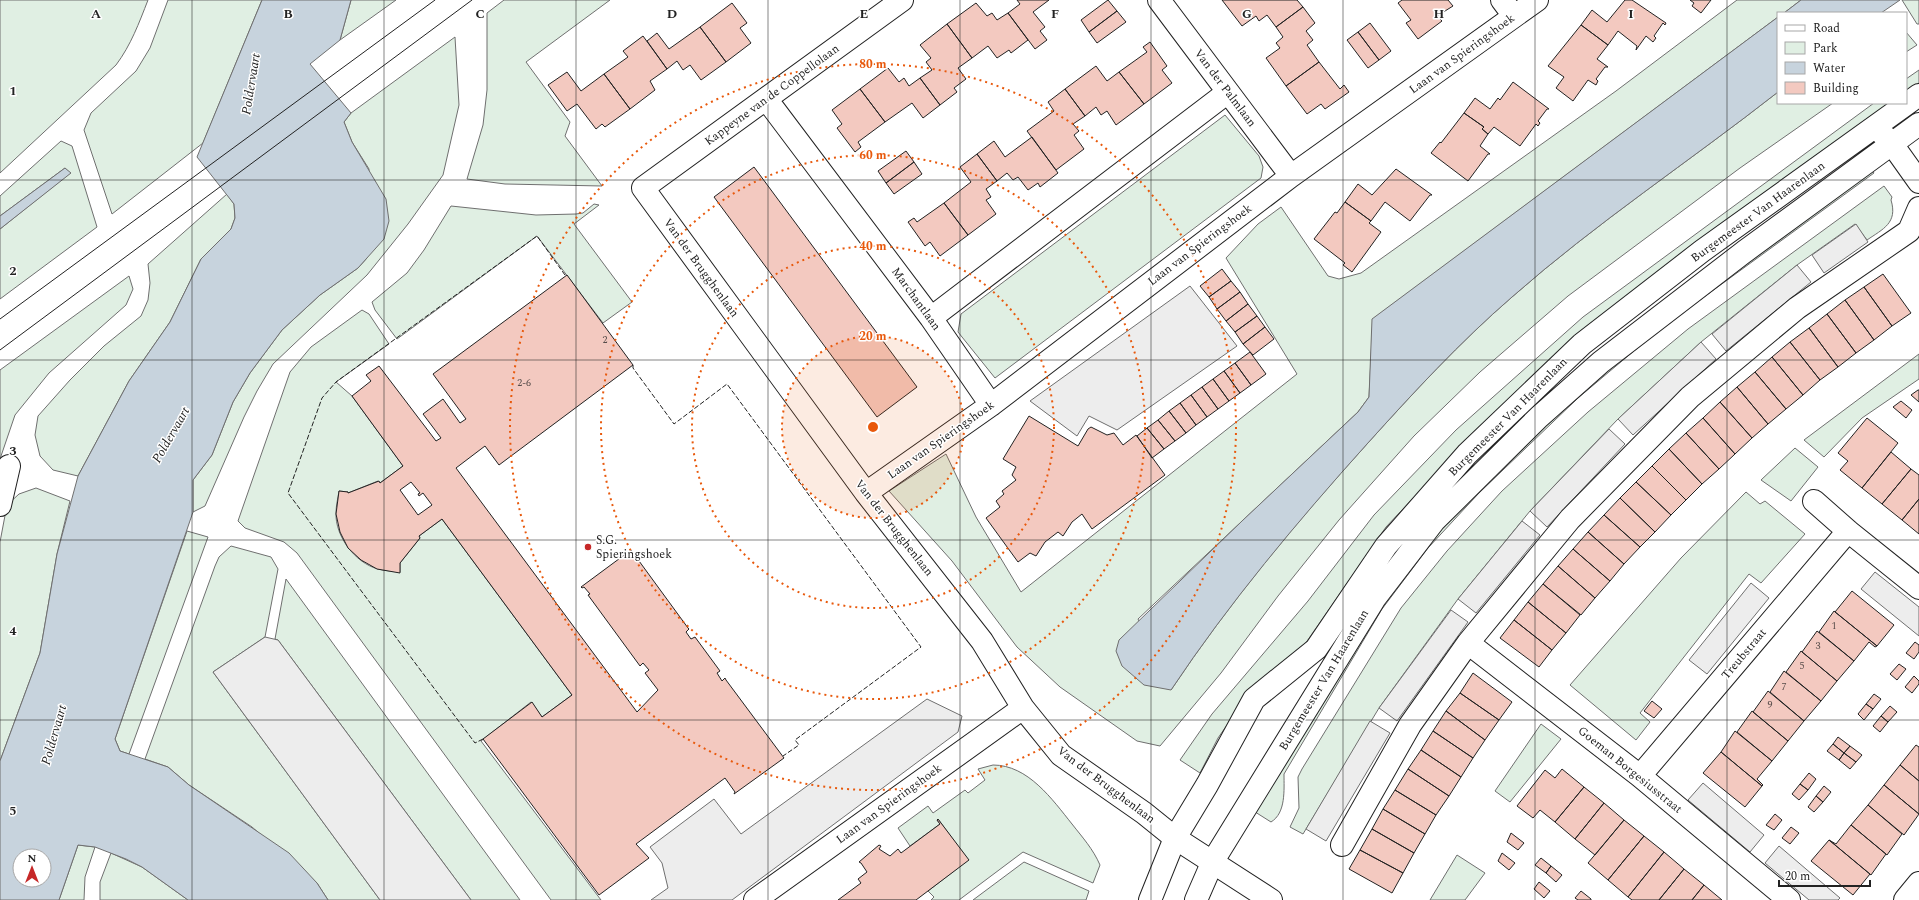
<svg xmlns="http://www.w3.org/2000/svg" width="1919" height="900" viewBox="0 0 1919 900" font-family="Spectral,serif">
  <rect width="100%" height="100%" fill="#fff"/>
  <!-- green -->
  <path fill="#e0efe3" stroke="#6f6f6f" d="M0,0H148C139,23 131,45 116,65L0,173Z
    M168,0H262L203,143L112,214L84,130L91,113L136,71L150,48Z
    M351,0H396L340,40Z
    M504,0H610L526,62L570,122L565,136L602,186L505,184L467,179L483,125L487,90V13Z
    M1737,0H1801L1784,13H1778V17L1373,319L1369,397L1358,412L1138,619L1171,690C1229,603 1297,521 1367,444C1413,393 1460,342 1512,297C1596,223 1690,161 1778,92V103H1833L1740,168L1568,296L1480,372L1414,436L1339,520L1278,596L1221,673L1160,746L1137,741L1060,687L1017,647L952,561L889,491L946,454L976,517L1021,592L1297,374L1226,258L1258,224L1281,207L1328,276L1339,279L1361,273L1616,91Z
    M1902,0H1919V24H1917Z
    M1906,32L1917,45L1906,52Z
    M455,37L459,105L443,175L408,224L367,275L273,364L257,391L244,417L205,506L193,512V480L212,455L233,402L250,373L282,330L320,295L358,268L367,258L369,169L352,142L344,122L351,113Z
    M1919,70V83L1906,92V79Z
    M1874,103H1891L1466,442L1386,527L1305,644L1250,692L1218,738L1200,773L1180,760L1212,714L1308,601L1374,515L1456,430L1583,317Z
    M1225,115L1259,156L1263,167L1261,178L995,378L958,332L961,314Z
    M61,141L72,146L97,227L0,299V229L70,173L65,168L0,216V196Z
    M1871,169L1874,173L1660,329L1578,398L1479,493L1428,548L1382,609L1284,774C1284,790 1286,813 1271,822L1252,810L1379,604L1425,544L1476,488L1576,394L1658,324Z
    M1884,186L1892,197L1891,200C1898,223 1883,229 1867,240L1855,224L1797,265L1701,342L1618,419L1530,511L1458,599L1379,708L1303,834L1290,827L1299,808L1298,777L1302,769L1401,608L1447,551L1502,491L1588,412L1688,329Z
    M227,194L234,204L235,218L231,229L201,259L170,322L129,381L78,476L53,470L40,456L35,435L38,416L70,380L104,346L141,316L148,300L150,283L148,264Z
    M594,204L599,205L574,224L632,302L603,323L537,236L397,339L375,310L372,302L407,273L424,250L451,206L536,215L576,214L583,213Z
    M129,276L133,289L126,305L49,373L15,415L0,459V370Z
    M362,310L369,314L389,344L336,382L352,396L403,466L380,483L378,481L348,493V492L339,491C338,498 336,505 336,513C335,536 355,563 378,569C385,571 393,571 400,572V563L420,538L419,536L442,519L572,695L542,717L531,702L481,741L601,900H551L297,553L284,542L245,528L238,521L290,372L311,347Z
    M1919,354V379L1862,418L1824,457L1804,440Z
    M1795,448L1818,467L1791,501L1761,480Z
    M36,488L70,501L57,554L40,653L0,761V542L7,505L19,494Z
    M1746,492L1760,504L1765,501L1805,534L1761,583L1749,574L1640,713L1650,722L1636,740L1570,685L1681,558Z
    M187,531L208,537L129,754L120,751L115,739Z
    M231,546L271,557L278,569L265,637L213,672L380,900H328L317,883L252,827L189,785L168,767L145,759L215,566L219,557Z
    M286,579L520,900H471L278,640L275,639Z
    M1541,724L1561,739L1510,802L1495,791Z
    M993,765C1028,765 1052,799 1072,824C1083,838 1093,849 1100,865L1093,883L1023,852L959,900H931L934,897L928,891L968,860L938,819L937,820L940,824L910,846L898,828L928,806L933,813L965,790L968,793L985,780L978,769Z
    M78,845L95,847L85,877L84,900H59Z
    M111,853L142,867L188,900H100V882Z
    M1457,855L1485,873L1465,900H1430Z
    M1024,862L1089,891L1086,900H973Z"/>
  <!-- parking -->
  <path fill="#ededed" stroke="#6f6f6f" d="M1856,224L1868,242L1824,273L1812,255Z
    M1797,265L1811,282L1726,351L1712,334Z
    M1190,286L1237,346L1117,430L1089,416L1077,436L1030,401Z
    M1701,342L1716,359L1633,435L1618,419Z
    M1609,429L1625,444L1547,527L1530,511Z
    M1522,521L1540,535L1476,613L1458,599Z
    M1875,572L1919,607V636L1861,589Z
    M1751,583L1769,598L1707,674L1689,660Z
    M1451,610L1468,622L1397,721L1379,708Z
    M265,637L278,640L471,900H380L213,672Z
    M927,699L962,716L958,732L732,900H651L668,888L662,863L650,847L714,799L741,834Z
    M1370,721L1390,733L1326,841L1306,829Z
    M1703,783L1764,835L1750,852L1688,800Z
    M1779,846L1840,898L1838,900H1809L1765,863Z"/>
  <!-- water -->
  <path fill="#c7d3dd" stroke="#6f6f6f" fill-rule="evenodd" d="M262,0H351L340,40L310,64L351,113L344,122L352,142L386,199L389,221L384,239L358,268L320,295L282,330L250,373L233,402L212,455L193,480V512L115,739L120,751L168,767L189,785L289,853L317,883L328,900H188L142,867L126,859L95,847L78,845L59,900H0V761L40,653L57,554L78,476L129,381L170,322L201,259L231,229L235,218L234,204L197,157ZM20,856H44V880H20Z
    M1801,0H1900L1881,13H1784Z
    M1778,17V92C1690,161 1596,223 1512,297C1460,342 1413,393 1367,444C1297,522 1229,603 1171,690L1144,685L1122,666L1116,651L1119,640L1242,521L1358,412L1369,397L1372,319Z
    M65,168L71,173L0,229V216Z"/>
  <!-- building -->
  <path fill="#f3c9c0" stroke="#222" fill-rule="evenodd" d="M1017,0H1049L1033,12L1045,27L1040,31L1047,40L1035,49L1008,13L1020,4Z
    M1108,0L1117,11L1089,32L1081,20Z
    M1222,0H1297L1303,7L1276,27L1267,15L1259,21L1256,16L1242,26Z
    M1402,0H1448L1453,6L1437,16L1442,21L1418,39L1406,23L1411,20L1398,3Z
    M1625,0H1632L1666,23L1665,25L1663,23L1654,36L1656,38L1653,42L1646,36L1636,50L1637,46L1618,31L1608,45L1581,25L1592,10L1607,22Z
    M1690,0H1711L1701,13L1692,6L1694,3Z
    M732,3L747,23L740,28L751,43L726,62L700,27Z
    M976,3L987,16L992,13L997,20L1008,13L1028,40L1011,53L1009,50L997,58L988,46L972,58L947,24Z
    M1303,7L1315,23L1306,31L1313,40L1307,45L1319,62L1286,86L1266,58L1280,48L1276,43L1283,37L1276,27Z
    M1117,11L1126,22L1097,43L1089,32Z
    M1370,23L1391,51L1379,60L1358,32Z
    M947,24L972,58L958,68L966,79L954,88L957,92L940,105L920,78L932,70L926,62L931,58L920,45Z
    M1581,25L1608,45L1597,59L1608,67H1605L1596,79L1598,81L1596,85L1588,80L1573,101L1556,88L1564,77L1548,66Z
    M700,27L726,62L701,80L690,65L683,70L677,61L667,69L647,41L657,33L669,49Z
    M1358,32L1379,60L1368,68L1347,40Z
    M643,36L667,69L650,81L655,90L630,109L604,74L628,57L623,51Z
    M1150,42L1167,66L1162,70L1172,83L1144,104L1119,72L1147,52L1143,47Z
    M1319,62L1340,89L1344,85L1349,92L1325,109L1321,104L1307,114L1286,86Z
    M1096,66L1107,81L1119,72L1144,104L1116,125L1107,111L1101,115L1096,107L1085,116L1065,89Z
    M888,68L899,82L904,78L909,86L920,78L940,105L923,118L912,103L885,122L860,89Z
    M567,72L581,91L604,74L630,109L605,127L602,124L596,129L577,104L567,111L548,85Z
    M1513,82L1549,109H1547L1538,121L1540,123L1538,126L1536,124L1520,146L1494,127L1488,134L1482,129L1484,127L1464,113L1475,98L1490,109L1498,98L1500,100Z
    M860,89L885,122L858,142L861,147L855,152L837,128L842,124L832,110Z
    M1065,89L1085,116L1073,124L1079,131L1074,135L1084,149L1056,170L1027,131L1054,111L1048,102Z
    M1464,113L1484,127L1482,129L1488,134L1480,146L1490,154H1488L1468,181L1431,153L1440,142L1441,143Z
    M1032,137L1058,173L1040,187L1038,183L1028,190L1018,177L1013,180L1007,173L997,181L977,154L994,141L1005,157Z
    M906,151L914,162L886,183L878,171Z
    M977,154L997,181L986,189L991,197L986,200L996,214L968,235L944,203L971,182L960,167Z
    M914,162L922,174L894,194L886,183Z
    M754,167L917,387L877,417L714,197Z
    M1396,169L1432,195H1430L1410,221L1385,202L1371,221L1345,202L1358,184L1372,195Z
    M1345,202L1371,221L1369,223L1381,232L1352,272L1343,265L1345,263L1314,239L1335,212L1337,213Z
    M944,203L968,235L940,256L930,242L925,246L908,222L914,218L917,222Z
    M1222,269L1231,281L1209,297L1200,286Z
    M1883,274L1911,313L1892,326L1864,287Z
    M567,275L633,365L499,465L485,446L456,468L637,712L658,690L645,673L649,670L643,663L640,666L588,595L590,594L584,587L582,588L581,587L631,550L688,628L689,629L686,632L691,639L695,637L720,671L717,673L722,681L725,678L726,680L784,758L734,794L735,792L725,778L636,844L649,858L599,895L483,739L532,702L542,717L572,695L442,519L419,536L420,538L400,563V573L377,569L361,560L348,548L340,532L336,514L339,491L348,492V493L379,481L380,483L403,466L352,396L371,381L366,375L379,366L436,441L441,438L423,414L443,399L460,423L466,419L433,374ZM411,482L420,493L418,494L419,496L423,493L432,505L418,515L400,490Z
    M1231,281L1240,292L1217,309L1209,297Z
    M1864,287L1892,326L1874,340L1845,300Z
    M1240,292L1248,304L1226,321L1217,309Z
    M1845,300L1874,340L1856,353L1827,314Z
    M1248,304L1257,316L1235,332L1226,321Z
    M1827,314L1856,353L1838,367L1809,328Z
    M1257,316L1265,327L1243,344L1235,332Z
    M1265,327L1274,339L1253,355L1243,344Z
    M1809,328L1838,367L1820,380L1790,342Z
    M1790,342L1820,380L1803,395L1772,357Z
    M1250,352L1266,374L1251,385L1235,363Z
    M1772,357L1803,395L1786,409L1755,372Z
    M1235,363L1251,385L1240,393L1224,371Z
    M1224,371L1240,393L1229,401L1213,379Z
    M1755,372L1786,409L1768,424L1737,387Z
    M1213,379L1229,401L1218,409L1202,387Z
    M1202,387L1218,409L1207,417L1191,395Z
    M1737,387L1768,424L1752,438L1720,402Z
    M1918,390H1919V402L1911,395Z
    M1191,395L1207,417L1196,425L1180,403Z
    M1901,401L1912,410L1906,418L1893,407Z
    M1720,402L1752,438L1735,454L1703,418Z
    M1180,403L1196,425L1186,433L1169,411Z
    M1169,411L1186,433L1175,441L1158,420Z
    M1029,416L1078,446L1088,429L1091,427L1107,435L1114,433L1123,445L1136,435L1165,475L1092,529L1082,514L1072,522L1063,536L1058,532L1045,542L1036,556L1030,553L1018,562L986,518L1000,507L996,501L1004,494L1002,491L1016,480L1012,475L1016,467L1003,459Z
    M1703,418L1735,454L1719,469L1686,433Z
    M1867,418L1898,443L1862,488L1840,470L1848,461L1838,453Z
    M1158,420L1175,441L1164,449L1147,428Z
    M1147,428L1164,449L1152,458L1137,436Z
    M1686,433L1719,469L1702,484L1669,449Z
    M1669,449L1702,484L1686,500L1652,466Z
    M1891,452L1911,469L1882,504L1862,488Z
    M1652,466L1686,500L1671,515L1636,482Z
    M1911,469L1919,475V499L1902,520L1882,504Z
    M1636,482L1671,515L1655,532L1620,498Z
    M1620,498L1655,532L1640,547L1604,515Z
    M1919,499V534L1902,520Z
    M1604,515L1640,547L1624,564L1588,532Z
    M1588,532L1624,564L1610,581L1573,549Z
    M1573,549L1610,581L1595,598L1558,566Z
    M1558,566L1595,598L1581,615L1543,584Z
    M1543,584L1580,615L1566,633L1528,602Z
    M1852,591L1894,625L1877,646L1835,612Z
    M1528,602L1566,633L1552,650L1514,620Z
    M1834,611L1877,646L1875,647L1869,642L1854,661L1819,632Z
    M1514,620L1552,650L1539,667L1500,638Z
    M1817,631L1854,661L1837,681L1802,652Z
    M1915,642L1919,645V652L1914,659L1906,653Z
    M1801,651L1837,681L1821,701L1786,672Z
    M1899,664L1906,669L1897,680L1890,674Z
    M1784,671L1821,701L1804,721L1770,692Z
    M1473,673L1512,702L1499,720L1460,693Z
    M1914,676L1919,681V684L1912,693L1905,687Z
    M1768,691L1804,721L1788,741L1753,712Z
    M1460,693L1499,720L1485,740L1446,711Z
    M1874,694L1881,699L1873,709L1866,704Z
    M1652,701L1662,709L1654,718L1644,711Z
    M1866,704L1873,709L1864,720L1858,714Z
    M1890,706L1897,712L1888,722L1881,716Z
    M1446,711L1485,740L1473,758L1433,731Z
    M1752,711L1788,741L1772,761L1737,732Z
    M1881,716L1888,722L1880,732L1873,726Z
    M1433,731L1473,758L1461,777L1421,750Z
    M1735,731L1772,761L1757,779L1763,785L1762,786L1721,752Z
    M1838,737L1850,746L1844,753L1833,744Z
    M1833,744L1844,753L1839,760L1827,751Z
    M1916,745L1919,747V781L1900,765Z
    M1850,746L1862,755L1856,762L1844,753Z
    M1421,750L1461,777L1449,796L1408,769Z
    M1721,752L1762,786L1745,807L1703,773Z
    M1844,753L1856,762L1850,769L1839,760Z
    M1900,765L1919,781V814L1884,785Z
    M1408,769L1449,796L1436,815L1395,790Z
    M1562,769L1584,787L1555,822L1540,810L1533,818L1517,806L1545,770L1555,778Z
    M1809,773L1816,779L1808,790L1800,784Z
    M1800,784L1808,790L1799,800L1792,794Z
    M1884,785L1919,814L1904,835L1868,805Z
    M1824,786L1831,792L1823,802L1816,796Z
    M1584,787L1604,803L1575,839L1555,822Z
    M1395,790L1436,815L1425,834L1383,809Z
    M1816,796L1823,802L1814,812L1808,807Z
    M1604,803L1624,820L1595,855L1575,839Z
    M1868,805L1902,834L1887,855L1851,825Z
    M1383,809L1425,834L1414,853L1372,829Z
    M1775,814L1782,820L1774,830L1766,825Z
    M938,819L969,860L916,900H838L861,883L858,879L867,872L861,863L859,862L879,845L881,846L879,849L890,856L898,849L901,853L940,824L937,820Z
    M1624,820L1644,836L1608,880L1588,863Z
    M1851,825L1886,854L1871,875L1829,840L1836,844Z
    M1791,827L1799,833L1790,844L1782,838Z
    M1372,829L1414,853L1403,873L1360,850Z
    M1511,833L1524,843L1518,850L1507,842Z
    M1644,836L1664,852L1628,897L1608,880Z
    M1829,840L1870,874L1853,895L1811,861Z
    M1360,850L1403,873L1392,893L1349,869Z
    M1664,852L1684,869L1659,900H1632L1628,897Z
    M1502,853L1515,863L1509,870L1498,861Z
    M1541,858L1551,866L1546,873L1535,865Z
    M1551,866L1562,875L1556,882L1546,873Z
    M1684,869L1704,885L1692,900H1659Z
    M1539,882L1550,891L1544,898L1534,889Z
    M1704,885L1722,900H1692Z
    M1581,891L1591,899V900H1578L1575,898Z"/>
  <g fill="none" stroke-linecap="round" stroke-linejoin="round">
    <!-- minor casing -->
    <g stroke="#222" stroke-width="24">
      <path id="minor" d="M902,0L643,188L866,493L982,641L1023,708L1061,755L1144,813L1175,838L1271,900
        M1159,0L1291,176
        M1502,0L1514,16
        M767,100L931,318L991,405
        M1876,127L1892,144L1919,182
        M931,318L1228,92
        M866,493L991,405L1291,176L1537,0
        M1814,501L1848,531L1919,588
        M0,505L9,466
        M1468,643L1640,776L1789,900
        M1640,776L1848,531
        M1342,845L1410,725L1468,643L1570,519L1690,397L1797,308L1909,231L1919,208
        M755,900L1023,708
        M1905,900L1919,883"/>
    </g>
    <!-- secondary casing -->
    <g stroke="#222" stroke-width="24">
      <path id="secondary" d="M1150,900L1175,838L1207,785L1254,699L1316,649L1386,546L1467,454L1582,344L1702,251L1919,95
        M1196,900L1213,861L1375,598L1434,521L1539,417L1601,362L1744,252L1919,124"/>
    </g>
    <!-- minor -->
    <use href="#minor" stroke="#fff" stroke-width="22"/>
    <!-- secondary -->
    <use href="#secondary" stroke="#fff" stroke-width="22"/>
    <!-- tram -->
    <path stroke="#222" stroke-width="1" d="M0,319L435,0
      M0,350L472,0"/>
    <!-- fence -->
    <path stroke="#222" stroke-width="1" stroke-dasharray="5 2" stroke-linecap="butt" d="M633,365V368L674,424L727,384L921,647L795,740L799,745L783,756
      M483,739L475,743L288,493L322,398L336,382L537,236L565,275H567"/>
  </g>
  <!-- grid -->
  <path fill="none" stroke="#222" stroke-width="1" stroke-opacity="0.55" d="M192,0V900M384,0V900M576,0V900M768,0V900M960,0V900M1151,0V900M1343,0V900M1535,0V900M1727,0V900M0,180H1919M0,360H1919M0,540H1919M0,720H1919"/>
  <!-- distance rings -->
  <circle cx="873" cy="427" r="91" fill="#e8590c" fill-opacity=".12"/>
  <g fill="none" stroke="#e8590c" stroke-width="2" stroke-dasharray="2 4">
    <circle cx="873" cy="427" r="91"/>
    <circle cx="873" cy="427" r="181"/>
    <circle cx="873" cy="427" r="272"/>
    <circle cx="873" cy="427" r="363"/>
  </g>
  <!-- markers -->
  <circle fill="#c62828" stroke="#fff" stroke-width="1.5" cx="588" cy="547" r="4"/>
  <g text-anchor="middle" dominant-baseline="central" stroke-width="3" stroke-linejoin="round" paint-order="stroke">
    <!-- number labels -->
    <g font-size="10" fill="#564c4a">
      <text x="605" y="340">2</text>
      <text x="524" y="383">2-6</text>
      <text x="1834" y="626">1</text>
      <text x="1818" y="646">3</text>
      <text x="1802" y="666">5</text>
      <text x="1784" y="687">7</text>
      <text x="1770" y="705">9</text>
    </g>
    <!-- street labels -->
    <g font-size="12" fill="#222" stroke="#fff">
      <text transform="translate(1462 54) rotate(-36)">Laan van Spieringshoek</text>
      <text transform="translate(1225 88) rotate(53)">Van der Palmlaan</text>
      <text transform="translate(772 95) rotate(-36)">Kappeyne van de Coppellolaan</text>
      <text transform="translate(1758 212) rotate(-36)">Burgemeester Van Haarenlaan</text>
      <text transform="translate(1200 245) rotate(-37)">Laan van Spieringshoek</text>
      <text transform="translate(701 268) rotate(54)">Van der Brugghenlaan</text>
      <text transform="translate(916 299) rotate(54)">Marchantlaan</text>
      <text transform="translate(1508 417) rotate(-45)">Burgemeester Van Haarenlaan</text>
      <text transform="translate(941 440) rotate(-35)">Laan van Spieringshoek</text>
      <text transform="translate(894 528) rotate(52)">Van der Brugghenlaan</text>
      <text transform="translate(1744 654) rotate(-50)">Treubstraat</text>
      <text transform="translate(1324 680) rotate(-59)">Burgemeester Van Haarenlaan</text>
      <text transform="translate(1630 770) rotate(39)">Goeman Borgesiusstraat</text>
      <text transform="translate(1106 785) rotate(37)">Van der Brugghenlaan</text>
      <text transform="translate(889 804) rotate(-36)">Laan van Spieringshoek</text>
    </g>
    <!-- poi labels -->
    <g font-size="12" fill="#222" stroke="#fff" text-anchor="start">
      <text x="596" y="540">S.G.<tspan x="596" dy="14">Spieringshoek</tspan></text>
    </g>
    <!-- water labels -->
    <g font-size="13" font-style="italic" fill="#222" stroke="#fff">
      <text transform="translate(251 84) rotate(-81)">Poldervaart</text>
      <text transform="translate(171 435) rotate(-60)">Poldervaart</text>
      <text transform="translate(54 735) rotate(-74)">Poldervaart</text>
    </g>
  </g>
  <g font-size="13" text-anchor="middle" font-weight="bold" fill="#222" stroke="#fff" stroke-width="3" stroke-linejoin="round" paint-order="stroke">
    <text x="96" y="18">A</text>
    <text x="288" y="18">B</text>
    <text x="480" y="18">C</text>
    <text x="672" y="18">D</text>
    <text x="864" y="18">E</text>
    <text x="1055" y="18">F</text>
    <text x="1247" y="18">G</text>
    <text x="1439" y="18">H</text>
    <text x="1631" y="18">I</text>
    <text x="13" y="95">1</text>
    <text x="13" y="275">2</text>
    <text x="13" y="455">3</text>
    <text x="13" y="635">4</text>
    <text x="13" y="815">5</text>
  </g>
  <circle cx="873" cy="427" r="6" fill="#e8590c" stroke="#fff" stroke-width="2"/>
  <g font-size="12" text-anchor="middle" font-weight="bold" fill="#e8590c" stroke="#fff" stroke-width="3" stroke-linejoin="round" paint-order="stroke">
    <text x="873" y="68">80 m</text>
    <text x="873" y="159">60 m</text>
    <text x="873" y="250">40 m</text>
    <text x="873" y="340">20 m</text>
  </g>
  <!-- legend -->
  <rect x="1777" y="12" width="130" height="92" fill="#ffffff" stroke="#a7a7a7"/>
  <rect x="1785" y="25" width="20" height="6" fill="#ffffff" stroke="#a7a7a7"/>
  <text x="1813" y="32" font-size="12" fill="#222222">Road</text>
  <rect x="1785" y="42" width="20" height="12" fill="#e0efe3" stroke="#a7a7a7"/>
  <text x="1813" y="52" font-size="12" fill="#222222">Park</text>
  <rect x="1785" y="62" width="20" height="12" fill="#c7d3dd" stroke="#a7a7a7"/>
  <text x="1813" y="72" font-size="12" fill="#222222">Water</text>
  <rect x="1785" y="82" width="20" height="12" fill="#f3c9c0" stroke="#a7a7a7"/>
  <text x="1813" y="92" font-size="12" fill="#222222">Building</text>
  <!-- north arrow -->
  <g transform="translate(32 868)"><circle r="19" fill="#ffffff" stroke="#a7a7a7"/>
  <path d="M0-3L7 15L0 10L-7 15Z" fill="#c62828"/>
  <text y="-6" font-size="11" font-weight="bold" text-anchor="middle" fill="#222222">N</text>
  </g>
  <!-- scale -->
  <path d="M1779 880v6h91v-6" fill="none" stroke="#222222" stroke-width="2"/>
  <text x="1785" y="880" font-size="12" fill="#222222" stroke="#ffffff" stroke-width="3" paint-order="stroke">20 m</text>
</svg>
